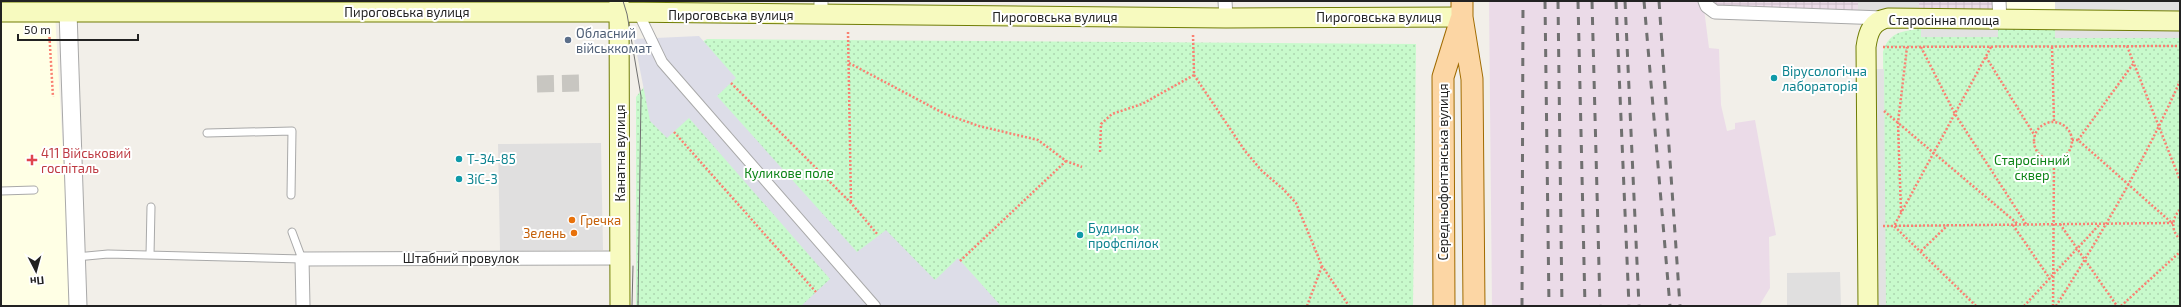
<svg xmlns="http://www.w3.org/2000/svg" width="2181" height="307" viewBox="0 0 2181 307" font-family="'Exo 2',sans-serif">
  <defs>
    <pattern id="industrial-grid" width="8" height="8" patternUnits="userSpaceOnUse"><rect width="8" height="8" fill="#ebdbe8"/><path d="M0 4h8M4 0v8" fill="none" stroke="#c9bcc7"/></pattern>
    <pattern id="park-dots" width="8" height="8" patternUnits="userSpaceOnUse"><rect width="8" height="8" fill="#c8facc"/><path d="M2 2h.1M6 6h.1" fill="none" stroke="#acd6af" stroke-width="1.8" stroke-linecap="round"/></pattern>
  </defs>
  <rect width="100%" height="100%" fill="#f2efe9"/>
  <!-- residential -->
  <path fill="#e0dfdf" d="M1858,1H1919V17L1858,15Z
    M601,143L603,250L500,251L498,144Z
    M1840,272L1841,306H1787V273Z"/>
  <!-- industrial -->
  <path fill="url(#industrial-grid)" d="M1710,1H1858V15L1717,10Z
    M1919,1H1997L1998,17H1919Z"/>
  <!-- education -->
  <path fill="#ffffe5" d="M2001,1H2085V18H2001Z
    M1,14H55L72,306H1Z"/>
  <!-- railway -->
  <path fill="#ebdbe8" d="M1489,1H1703L1709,48L1719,49L1721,105L1727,131L1735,129V123L1755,120L1776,235L1769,237L1770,288L1759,306H1492Z"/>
  <!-- park -->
  <path fill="url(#park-dots)" d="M1920,29H2180V306H1885L1883,52C1889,32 1902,31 1920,29Z
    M707,39L1416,44L1413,306H636V97L662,64Z"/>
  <!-- parking -->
  <path fill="#e2e2e2" d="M2055,1L2180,2V12H2055Z
    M1921,26H1998V37H1921Z
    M2055,27H2180V38H2055Z
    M1874,69H1884L1886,306H1877Z"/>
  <!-- plaza -->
  <path fill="#dddde8" d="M699,36L736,78L717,96L857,252L886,230L935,280L958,258L1001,306H801L830,279L689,118L667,138L650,121L634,39Z"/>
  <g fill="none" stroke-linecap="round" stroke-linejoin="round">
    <!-- tertiary-tunnel -->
    <path stroke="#c8c6c1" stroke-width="17" stroke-dasharray="17 8" stroke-linecap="butt" d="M537,84L579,83"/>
    <!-- service casing -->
    <g stroke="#a9a9a9" stroke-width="9">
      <path id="service" d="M207,133L292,131L291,195
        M1,191L34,190
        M150,255L151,207
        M76,257L108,254L302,259L292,232"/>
    </g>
    <!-- pedestrian casing -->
    <g stroke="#a9a9a9" stroke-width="12">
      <path id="pedestrian" d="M639,14L662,62L875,306"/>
    </g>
    <!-- minor casing -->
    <g stroke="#a9a9a9" stroke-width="15">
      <path id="minor" d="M1225,1L1226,18
        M1705,1L1707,6L1715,12L1884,18
        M1999,1L2000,20
        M821,15V1
        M303,306L302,259L621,258"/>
    </g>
    <!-- tertiary casing -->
    <g stroke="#a9a9a9" stroke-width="19">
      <path id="tertiary" d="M68,12L78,306"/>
    </g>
    <!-- secondary casing -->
    <g stroke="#707d05" stroke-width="21">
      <path id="secondary" d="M619,1L620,306
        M1,12H619L1226,18L1462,17
        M1868,306L1866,47C1868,32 1872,21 1888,18L2180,21"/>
    </g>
    <!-- primary casing -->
    <g stroke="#a06b00" stroke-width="23">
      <path id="primary" d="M1462,1V17L1472,79L1474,306
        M1444,306L1443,77L1461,19"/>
    </g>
    <!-- path -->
    <path stroke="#fa8072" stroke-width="2.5" stroke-dasharray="2 2" stroke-linecap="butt" d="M49,29L53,97
      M848,32L851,203
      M2127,46L2180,180
      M1883,47L2180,46
      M1921,47L1955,114L2026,224
      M2052,47L2054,122
      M1986,57L2035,136
      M849,63L945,114L979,126L1038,140L1066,161L1082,167
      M1194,75L1245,151L1262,171L1283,189L1296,203L1322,266L1349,306
      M731,83L851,203L878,235
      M1884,111L2018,224
      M2034 141a19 19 0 1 1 38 0a19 19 0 1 1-38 0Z
      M674,132L816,292
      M2072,140H2078L2172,223
      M2078,140L2133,64
      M1100,152L1101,124L1112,114L1142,104L1194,75L1193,34
      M2180,210C2171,219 2171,231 2180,239
      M1901,212L1898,123L1907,47
      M2060,224L2117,306
      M2013,225L2050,279
      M1883,226L2173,223
      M1921,251L1948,225
      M960,261L1066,161
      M1710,305V306
      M1307,306L1322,266
      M1976,306L1894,226L1991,47
      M2024,306L2100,224
      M2053,306L2054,160
      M2056,306C2102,233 2145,160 2180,81
      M2121,306L2180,252"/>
    <!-- service -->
    <use href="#service" stroke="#fff" stroke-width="7"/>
    <!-- pedestrian -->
    <use href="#pedestrian" stroke="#fff" stroke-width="10"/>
    <!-- minor -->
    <use href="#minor" stroke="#fff" stroke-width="13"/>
    <!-- tertiary -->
    <use href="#tertiary" stroke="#fff" stroke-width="17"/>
    <!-- secondary -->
    <use href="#secondary" stroke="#f7fabf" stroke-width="19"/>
    <!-- primary -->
    <use href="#primary" stroke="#fcd6a4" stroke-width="21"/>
    <!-- tram -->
    <path stroke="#707070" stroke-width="1" d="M623,1L627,14L641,96L638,306
      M632,306L633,266"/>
    <!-- rail -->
    <path stroke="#707070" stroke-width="3" stroke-dasharray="8 8" stroke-linecap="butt" d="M1545,1L1549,306
      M1558,1L1562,306
      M1578,1L1585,306
      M1592,1L1600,306
      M1616,1L1629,306
      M1625,1L1639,306
      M1644,1L1670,306
      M1659,1L1680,306
      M1522,306L1523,1"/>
  </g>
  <!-- markers -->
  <circle fill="#5c6f8a" stroke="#fff" stroke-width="1.5" cx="568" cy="40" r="4"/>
  <g fill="#0f9aa8" stroke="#fff" stroke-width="1.5">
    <circle cx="1774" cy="78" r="4"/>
    <circle cx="459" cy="159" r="4"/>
    <circle cx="459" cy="179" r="4"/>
    <circle cx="1080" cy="235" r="4"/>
  </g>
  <path fill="#e0444e" stroke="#fff" stroke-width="1.5" d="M30 154h4v4h4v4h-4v4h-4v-4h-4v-4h4z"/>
  <g fill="#e8710a" stroke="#fff" stroke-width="1.5">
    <circle cx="572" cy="220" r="4"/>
    <circle cx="574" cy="233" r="4"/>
  </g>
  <g text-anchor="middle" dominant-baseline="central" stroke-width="4" stroke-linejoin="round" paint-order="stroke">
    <!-- street labels -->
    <g font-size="13" fill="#222" stroke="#fff">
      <text x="407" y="12">Пироговська вулиця</text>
      <text x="731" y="15">Пироговська вулиця</text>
      <text x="1055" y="17">Пироговська вулиця</text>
      <text x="1379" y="17">Пироговська вулиця</text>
      <text x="1944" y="20">Старосінна площа</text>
      <text transform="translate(620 153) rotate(-90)">Канатна вулиця</text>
      <text transform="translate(1443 172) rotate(-90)">Середньофонтанська вулиця</text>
      <text x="461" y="258">Штабний провулок</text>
    </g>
    <!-- service labels -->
    <g font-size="13" fill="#4e5e75" stroke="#fff" text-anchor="start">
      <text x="576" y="33">Обласний<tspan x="576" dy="15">військкомат</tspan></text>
    </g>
    <!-- culture labels -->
    <g font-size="13" fill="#0d838f" stroke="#fff" text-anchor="start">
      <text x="1782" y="71">Вірусологічна<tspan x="1782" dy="15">лабораторія</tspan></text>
      <text x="467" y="159">Т-34-85</text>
      <text x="467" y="179">ЗіС-3</text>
      <text x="1088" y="228">Будинок<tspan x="1088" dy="15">профспілок</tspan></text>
    </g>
    <!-- health labels -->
    <g font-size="13" fill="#be3a42" stroke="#fff" text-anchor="start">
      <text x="41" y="153">411 Військовий<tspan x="41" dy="15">госпіталь</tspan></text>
    </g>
    <!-- park labels -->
    <g font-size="13" fill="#0c8416" stroke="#fff">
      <text x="2032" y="160">Старосінний<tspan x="2032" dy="15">сквер</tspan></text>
      <text x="789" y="173">Куликове поле</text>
    </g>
    <!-- food labels -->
    <g font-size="13" fill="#c56008" stroke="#fff" text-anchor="start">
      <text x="580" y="220">Гречка</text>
      <text x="566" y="233" text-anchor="end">Зелень</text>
    </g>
  </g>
  <!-- border -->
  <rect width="2181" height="307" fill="none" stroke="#222222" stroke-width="4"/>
  <!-- north arrow -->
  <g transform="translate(36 271) rotate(174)" stroke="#ffffff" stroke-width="3" paint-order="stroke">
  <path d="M0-3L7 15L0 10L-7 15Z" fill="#222222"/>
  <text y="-6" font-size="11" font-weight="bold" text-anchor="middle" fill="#222222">Пн</text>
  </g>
  <!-- scale -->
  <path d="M18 34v6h120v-6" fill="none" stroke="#222222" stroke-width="2"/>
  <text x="24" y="34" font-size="12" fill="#222222" stroke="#ffffff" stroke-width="3" paint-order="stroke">50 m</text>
</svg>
